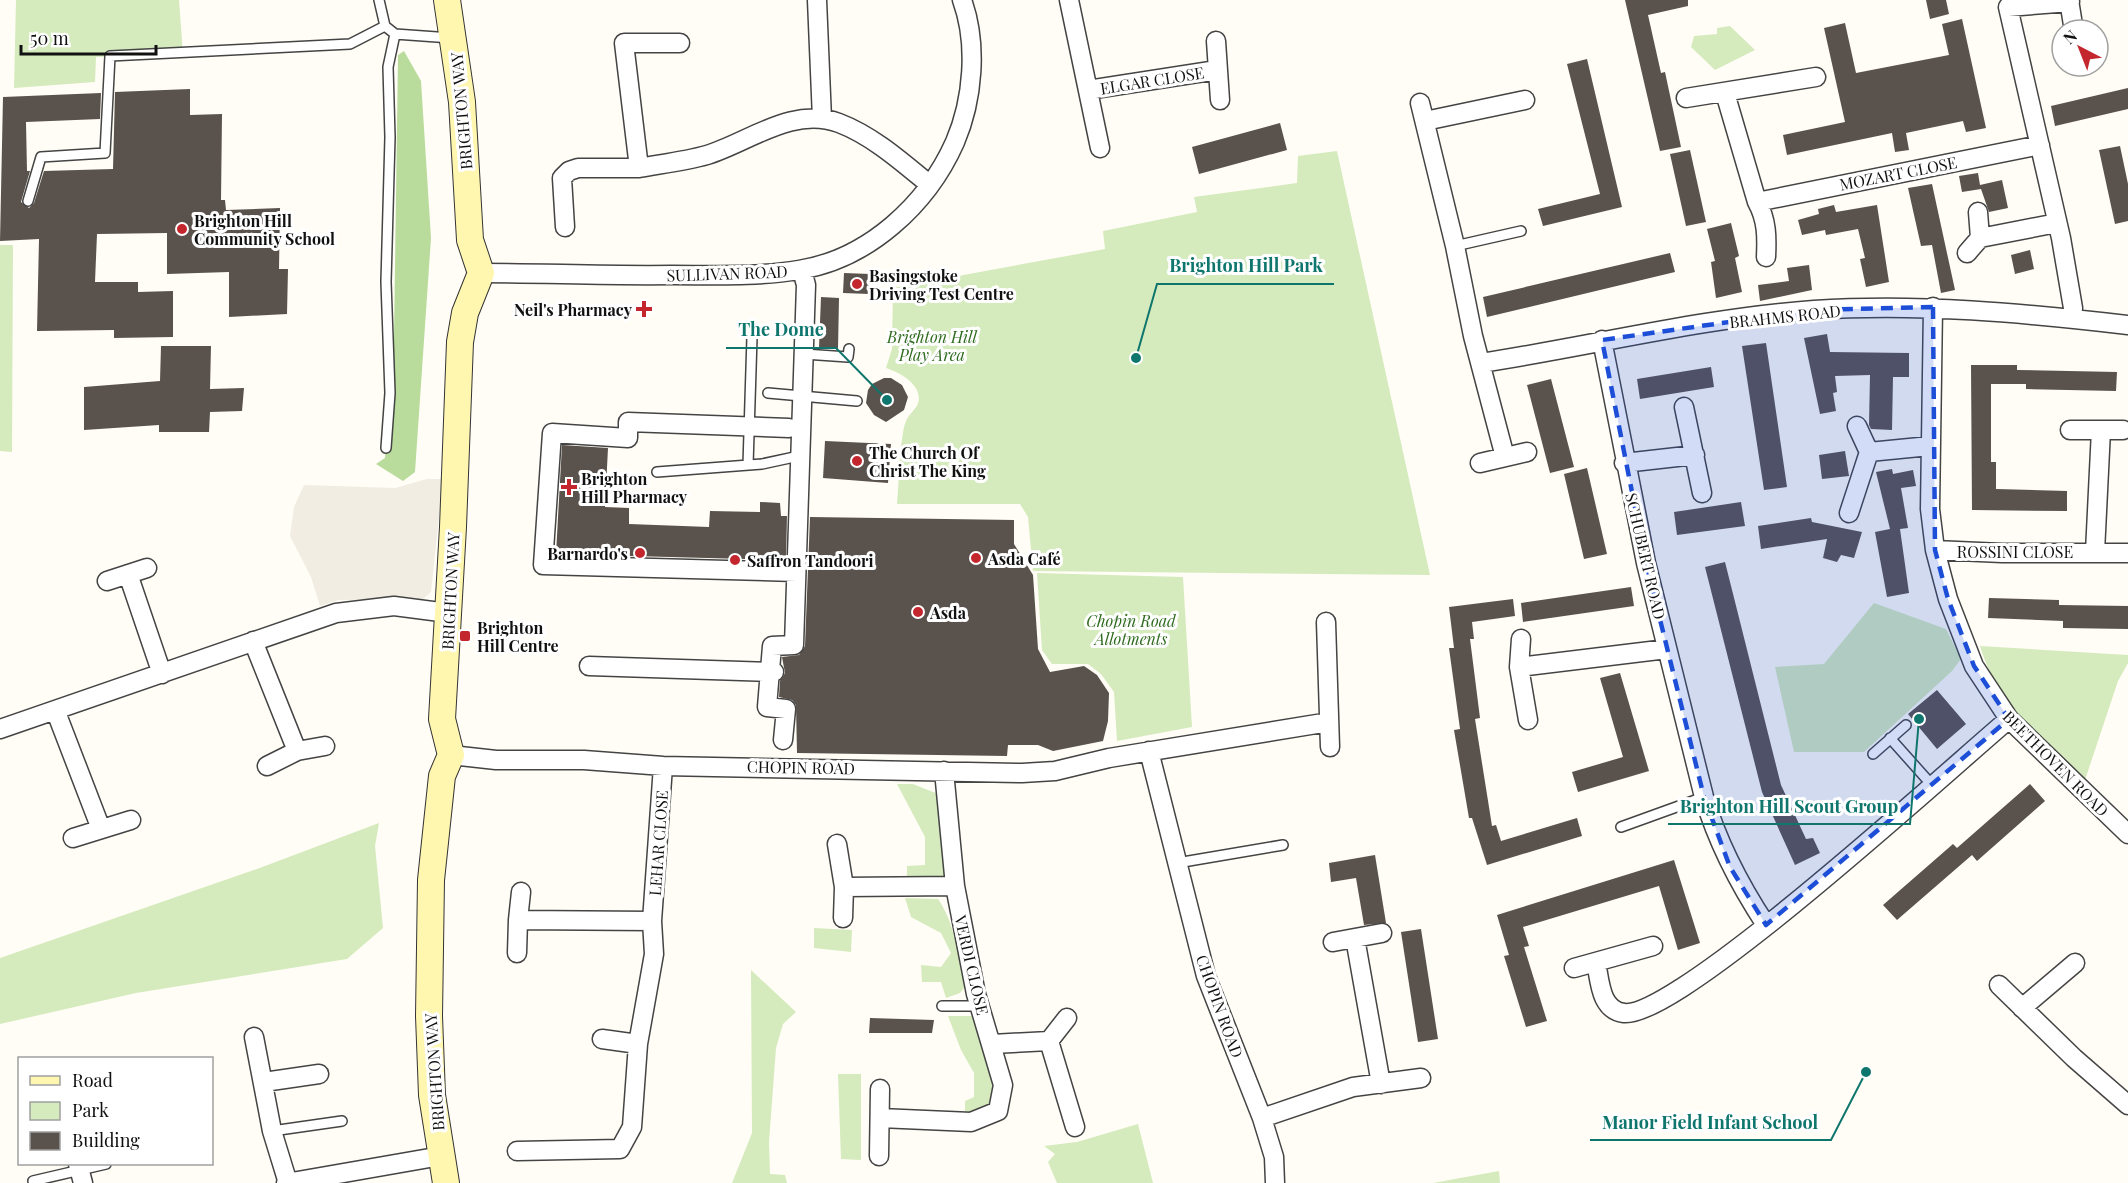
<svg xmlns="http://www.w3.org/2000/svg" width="2128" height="1183" viewBox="0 0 2128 1183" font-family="'Playfair Display',serif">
  <rect width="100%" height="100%" fill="#fffdf5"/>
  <!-- green -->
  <path fill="#d5ebbd" d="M16,0H179L183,54L96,57L95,82L14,88Z
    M1730,26L1755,50L1715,70L1691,47L1694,36L1717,34V28Z
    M1337,151L1430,575L1033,571L1028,517L1020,504H897C899,486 900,434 906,421C911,410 922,407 918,393C914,380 898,372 886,368L892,349L893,288L1105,249L1103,231L1197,212L1194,197L1297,183L1298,156Z
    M0,245H13L12,452L0,451Z
    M1037,573L1183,577L1192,727L1117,741L1114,692L1101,674L1088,664H1052L1042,650Z
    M1874,603L1946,629L1961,659L1952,671L1864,752H1794L1775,667L1824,664Z
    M1980,646L2128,655V663L2118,681L2085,780C2041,739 1998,706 1980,646Z
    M897,784H913L938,794L950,886L907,881V866L925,865V837Z
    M379,823L375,846L383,928L347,959L136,993L0,1024V958L257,869Z
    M905,898L938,899C957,926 955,955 968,983L960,993L946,998L941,982H922L921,965L941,967L951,953L941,933L911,917Z
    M814,928L852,930L851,952L814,948Z
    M751,970L796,1012L783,1024L776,1048L769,1142L770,1174L785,1175L787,1183H732L752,1133Z
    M948,1016H974L993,1072L994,1102L975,1113L965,1115V1101L974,1097V1073L961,1050Z
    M838,1074H861V1160L841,1159Z
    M1138,1124L1153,1183H1057L1048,1162L1055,1154L1044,1146L1077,1142Z
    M1499,1171L1500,1183H1433Z"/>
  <!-- forest -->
  <path fill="#b9dc9c" d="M404,51L421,81L431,238L415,472L403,481L376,464L385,458L394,337L398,55Z"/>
  <!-- plaza -->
  <path fill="#f1ede2" d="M427,479H443L431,592L423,599L339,600L320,606L311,577L290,536L294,507L304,485L395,488Z"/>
  <!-- building -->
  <path fill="#5a524d" d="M1625,0H1688V6L1648,15L1661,73L1665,72L1681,147L1660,151Z
    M1926,0H1946L1949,14L1930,19Z
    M1962,19L1986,128L1966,132L1963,121L1906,133L1909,150L1895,152L1892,133L1787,155L1783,135L1845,122L1824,28L1845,23L1856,73L1949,55L1942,24Z
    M1587,59L1622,207L1543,226L1538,209L1600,194L1567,64Z
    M2128,88V109L2055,126L2051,106Z
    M190,89V115L222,114L221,200H225L226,210L280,208L279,269H288L287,314L229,317V272L167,274V233L97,234L95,282H138V292L173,291V337L114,338V330L37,331L39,239L0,241L3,97L101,93L100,119L26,122L27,171H30L21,202L29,208L34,203L44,171L113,169L115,92Z
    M1280,123L1287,150L1199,174L1192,147Z
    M2120,146L2128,184V221L2115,224L2099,150Z
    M1690,150L1706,222L1686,226L1670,154Z
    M1978,173L1980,185L2002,180L2008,208L1989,212L1981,189L1962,192L1959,176Z
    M1932,184L1955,290L1941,293L1932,245L1921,246L1908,188Z
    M1834,205L1836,212L1877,205L1889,282L1866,287L1860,259L1865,258L1858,229L1826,235L1825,230L1802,235L1798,220L1819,214L1818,209Z
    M1731,223L1739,256L1735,258L1742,292L1716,298L1711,262L1715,261L1707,229Z
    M2030,250L2034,269L2015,274L2011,255Z
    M1670,253L1675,272L1487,317L1483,297Z
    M1809,265L1812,290L1760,301L1758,285L1789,281L1787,268Z
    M844,273L870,274L869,294L843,293Z
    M821,297L839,298L838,349L819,348Z
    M1827,334L1830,352L1909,353V377H1893L1892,430L1871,429L1869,425L1870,375L1835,376L1837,392L1833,393L1836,411L1820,414L1804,338Z
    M1766,343L1787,487L1764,490L1742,346Z
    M161,346H211L210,389L244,388L242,411L210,412L209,432H159V425L84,430V387L160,381Z
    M1971,365H2017V370L2117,372L2116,391L2026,389V384H1991V462H1996V489L2067,491V511L1972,510Z
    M1711,367L1714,387L1640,399L1637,379Z
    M884,378H891L902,385L908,397L904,410L886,422L874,415L866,403L868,390L872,384Z
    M1551,379L1574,467L1550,473L1527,385Z
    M825,441L891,444L888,483L823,478Z
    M562,445L608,448L605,507L629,508V524L709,527L710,511L760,512V502L780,503L781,516H787L786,560L556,554Z
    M1845,451L1849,476L1822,479L1819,455Z
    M1587,468L1607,554L1584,559L1564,474Z
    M1892,469L1893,474L1913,470L1916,486L1901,488L1908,528L1900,529L1909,593L1887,597L1875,532L1890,529L1876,472Z
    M1741,502L1745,526L1677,535L1674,512Z
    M810,517L1014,520V544L1033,575L1038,649L1050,672L1084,666L1097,675L1109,693L1108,721L1103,741L1053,751L1038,745H1008L1007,756L797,753L796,705L792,700L779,697L780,681L785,673L782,657L799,655L805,646Z
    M1811,518L1812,522L1862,532L1854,558L1841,555L1837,562L1823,558L1827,539L1761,549L1758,526Z
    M1725,562L1781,785L1806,839L1813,838L1820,853L1795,865L1762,792L1705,567Z
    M1631,587L1634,606L1523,622L1521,603Z
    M1989,598L2059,600V605L2128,606V629L2063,628V621L1988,618Z
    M1513,599L1515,616L1472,622L1474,639H1470L1480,718L1475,719L1492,826L1496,825L1501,841L1577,818L1582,836L1487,865L1472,818H1469L1454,730L1460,729L1449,648H1454L1449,607Z
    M1620,673L1649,771L1578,792L1572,772L1623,757L1600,678Z
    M1937,690L1966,724L1937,749L1908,714Z
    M2030,784L2045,801L1977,861L1972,855L1897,920L1883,905L1953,844L1957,848Z
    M1375,855L1386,923L1364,925L1356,878L1331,882L1329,863Z
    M1674,860L1700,943L1678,950L1659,886L1523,927L1529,946L1524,947L1547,1021L1526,1027L1504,956L1509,955L1497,915Z
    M1421,929L1438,1039L1418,1042L1401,932Z
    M870,1018L934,1020L932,1033H869Z"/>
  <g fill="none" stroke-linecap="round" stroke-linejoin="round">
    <!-- lane casing -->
    <g stroke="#444" stroke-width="12">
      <path id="lane" d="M379,0L385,26L395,34L451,38
        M28,201L41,157L105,153L110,56L350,44L385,26
        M1455,246L1521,231
        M804,354L848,357L849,349
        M768,393L857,401
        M386,448L390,393L386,282L390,137L388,67L395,34
        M748,465L752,337
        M657,472L762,464L799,456
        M1890,738L1931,784
        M1873,754L1906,725
        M1621,827L1704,797
        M1177,863L1283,845
        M942,1006H980
        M272,1131L342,1121
        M33,1181L106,1164"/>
    </g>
    <!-- street casing -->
    <g stroke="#444" stroke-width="21">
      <path id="street" d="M817,0L822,119
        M1069,0L1100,148
        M2069,0L2073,25
        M2070,2L2008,7L2061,238L2073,308L2072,319
        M1216,41L1220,100
        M680,43H624L639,168C661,164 686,161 707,155C749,142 792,106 839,123C873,136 902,162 930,185
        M1088,90L1217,70
        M1725,93L1757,202L2040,145
        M1686,98L1816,77
        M1420,103L1455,246L1473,336L1505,457
        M1425,121L1525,100
        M1757,202C1767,220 1767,237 1766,257
        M1978,212L1980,238
        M565,227L562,178L569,171L578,168H639
        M1967,253L1980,238L2057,223
        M481,273C544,273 608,276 672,275C714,275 757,277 799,270C868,259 927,205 955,142C973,100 978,44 962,0
        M1933,307L1930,509L1935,550L1948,599L1974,666L2009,719L2128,834
        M1602,340L1646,563L1704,797C1718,844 1739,884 1766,925
        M1481,363C1592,346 1702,318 1814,310C1919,303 2024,313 2128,325
        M1684,407L1702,493
        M789,428L628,422V438L552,433L543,565L796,572
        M2070,430H2123
        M1869,452L1930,446
        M1480,463L1527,452
        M1624,463L1695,455
        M1849,513L1869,452L1857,426
        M1935,550L2002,553H2128
        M2095,552L2101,430
        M128,574L162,674
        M107,581L147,568
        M1326,622L1330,747
        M1521,639L1519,667L1528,720
        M253,641L297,751
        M589,666L774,672
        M1519,667L1667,649
        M56,712L101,829
        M0,729L336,613L394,606L448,613
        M783,740L786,709L767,707L772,646L794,645L806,285L802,270
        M1149,751L1206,976L1262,1118L1274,1157L1275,1183
        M451,755L496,760H584L663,766L1022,773L1055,771L1109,758L1329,722
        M267,766L297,751L325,746
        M73,838L131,820
        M837,844L844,887
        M521,892L518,920L652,921
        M843,918L844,887L955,886
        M1355,938L1381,1084
        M1333,942L1382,933
        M517,953L518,920
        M1596,962C1600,981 1600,1010 1624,1013C1678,1019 1954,765 2009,719
        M1574,968L1653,946
        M1999,985L2074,1058L2128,1105
        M2022,1008L2075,963
        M254,1037L272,1131L288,1183
        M602,1039L638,1044
        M1049,1041L1067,1018
        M992,1044L1049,1041L1075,1127
        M264,1082L319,1074
        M880,1118L971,1122L998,1111L1003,1085L976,994L955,886L944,771
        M1262,1118L1353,1087L1421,1078
        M517,1151L620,1149L632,1127L638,1044L654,954L652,921L663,766
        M879,1156L880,1089
        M78,1164L83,1183
        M286,1183L441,1156"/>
    </g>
    <!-- secondary casing -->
    <g stroke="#333" stroke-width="28">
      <path id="secondary" d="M446,1183L432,1095L429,1016L431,880L442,776L451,755L442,719L453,527L460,342L465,313L481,273L470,240L462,102L447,0"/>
    </g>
    <!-- lane -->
    <use href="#lane" stroke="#fff" stroke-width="9"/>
    <!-- street -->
    <use href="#street" stroke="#fff" stroke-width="18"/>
    <!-- secondary -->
    <use href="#secondary" stroke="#fff6b0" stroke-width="26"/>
  </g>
  <!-- marked area -->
  <path fill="#1d4ed8" fill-opacity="0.2" stroke="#1d4ed8" stroke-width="4.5" stroke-dasharray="12 8" stroke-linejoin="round" d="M1933,307L1935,550L1948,599L1974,666L2009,719L1766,925L1730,867L1704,797L1646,563L1602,340L1814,310Z"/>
  <!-- markers -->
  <g fill="#c4262e" stroke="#fff" stroke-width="2">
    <circle cx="182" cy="229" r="6"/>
    <circle cx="857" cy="284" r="6"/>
    <path d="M641 300h6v6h6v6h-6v6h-6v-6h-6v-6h6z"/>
    <circle cx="857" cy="461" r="6"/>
    <path d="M566 478h6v6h6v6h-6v6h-6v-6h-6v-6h6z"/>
    <circle cx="640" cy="553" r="6"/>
    <circle cx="976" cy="558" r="6"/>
    <circle cx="735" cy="560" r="6"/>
    <circle cx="918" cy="612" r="6"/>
    <rect x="459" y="630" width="12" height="12" rx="3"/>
  </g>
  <g text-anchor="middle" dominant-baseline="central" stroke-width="6" stroke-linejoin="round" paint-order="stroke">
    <!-- street labels -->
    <g font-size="16" fill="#111" stroke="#fff">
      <text transform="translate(1152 80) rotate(-9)">ELGAR CLOSE</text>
      <text transform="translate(461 111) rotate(-95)">BRIGHTON WAY</text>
      <text transform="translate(1898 173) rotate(-11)">MOZART CLOSE</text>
      <text transform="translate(727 273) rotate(-2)">SULLIVAN ROAD</text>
      <text transform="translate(1785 316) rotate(-6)">BRAHMS ROAD</text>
      <text x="2015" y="551">ROSSINI CLOSE</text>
      <text transform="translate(1646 556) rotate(77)">SCHUBERT ROAD</text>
      <text transform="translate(450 591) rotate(-87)">BRIGHTON WAY</text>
      <text transform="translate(2056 763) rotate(45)">BEETHOVEN ROAD</text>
      <text transform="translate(801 767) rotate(1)">CHOPIN ROAD</text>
      <text transform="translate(658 843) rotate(-86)">LEHAR CLOSE</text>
      <text transform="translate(972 965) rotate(77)">VERDI CLOSE</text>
      <text transform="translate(1220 1006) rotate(70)">CHOPIN ROAD</text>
      <text transform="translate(434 1072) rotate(-94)">BRIGHTON WAY</text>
    </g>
    <!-- poi labels -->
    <g font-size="16" font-weight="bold" fill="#111" stroke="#fff" text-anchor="start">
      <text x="194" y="220">Brighton Hill<tspan x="194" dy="18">Community School</tspan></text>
      <text x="869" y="275">Basingstoke<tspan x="869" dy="18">Driving Test Centre</tspan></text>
      <text x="632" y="309" text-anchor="end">Neil's Pharmacy</text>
      <text x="869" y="452">The Church Of<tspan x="869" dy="18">Christ The King</tspan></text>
      <text x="581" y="478">Brighton<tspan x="581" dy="18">Hill Pharmacy</tspan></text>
      <text x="628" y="553" text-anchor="end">Barnardo's</text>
      <text x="988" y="558">Asda Café</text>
      <text x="747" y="560">Saffron Tandoori</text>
      <text x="930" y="612">Asda</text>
      <text x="477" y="627">Brighton<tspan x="477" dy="18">Hill Centre</tspan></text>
    </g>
    <!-- park labels -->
    <g font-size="16" font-style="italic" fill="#2f6b1f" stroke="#fff">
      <text x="932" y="336">Brighton Hill<tspan x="932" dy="18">Play Area</tspan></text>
      <text x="1131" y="620">Chopin Road<tspan x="1131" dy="18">Allotments</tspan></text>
    </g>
  </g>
  <!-- callouts -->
  <path fill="none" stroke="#0f766e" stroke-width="2" d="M1136 358L1157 284H1334M887 400L836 348H726M1919 719L1910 824H1668M1866 1072L1831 1140H1590"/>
  <g fill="#0f766e" stroke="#fff" stroke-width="2">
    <circle cx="1136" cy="358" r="6"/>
    <circle cx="887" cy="400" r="6"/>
    <circle cx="1919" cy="719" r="6"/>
    <circle cx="1866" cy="1072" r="6"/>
  </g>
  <g font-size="18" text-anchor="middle" font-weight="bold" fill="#0f766e" stroke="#fff" stroke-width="6" stroke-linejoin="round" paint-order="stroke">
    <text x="1246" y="272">Brighton Hill Park</text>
    <text x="781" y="336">The Dome</text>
    <text x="1789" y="813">Brighton Hill Scout Group</text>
    <text x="1710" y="1129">Manor Field Infant School</text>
  </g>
  <!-- legend -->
  <rect x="18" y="1057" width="195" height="108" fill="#ffffff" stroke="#a0a0a0" stroke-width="1.5"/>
  <rect x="30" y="1076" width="30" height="9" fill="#fff6b0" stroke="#a0a0a0" stroke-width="1.5"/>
  <text x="72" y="1087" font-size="18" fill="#111111">Road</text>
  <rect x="30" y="1102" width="30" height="18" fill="#d5ebbd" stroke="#a0a0a0" stroke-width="1.5"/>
  <text x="72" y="1117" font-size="18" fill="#111111">Park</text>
  <rect x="30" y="1132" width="30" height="18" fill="#5a524d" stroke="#a0a0a0" stroke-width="1.5"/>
  <text x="72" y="1147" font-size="18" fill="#111111">Building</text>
  <!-- north arrow -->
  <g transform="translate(2080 48) rotate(318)"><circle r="28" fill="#ffffff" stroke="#a0a0a0" stroke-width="1.5"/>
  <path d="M0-4.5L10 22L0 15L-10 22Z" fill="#c4262e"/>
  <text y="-9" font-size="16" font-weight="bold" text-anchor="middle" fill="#111111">N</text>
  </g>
  <!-- scale -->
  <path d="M21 45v9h135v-9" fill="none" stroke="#111111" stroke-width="3"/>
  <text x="30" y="45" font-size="18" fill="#111111" stroke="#ffffff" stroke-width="4.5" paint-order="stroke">50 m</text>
</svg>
